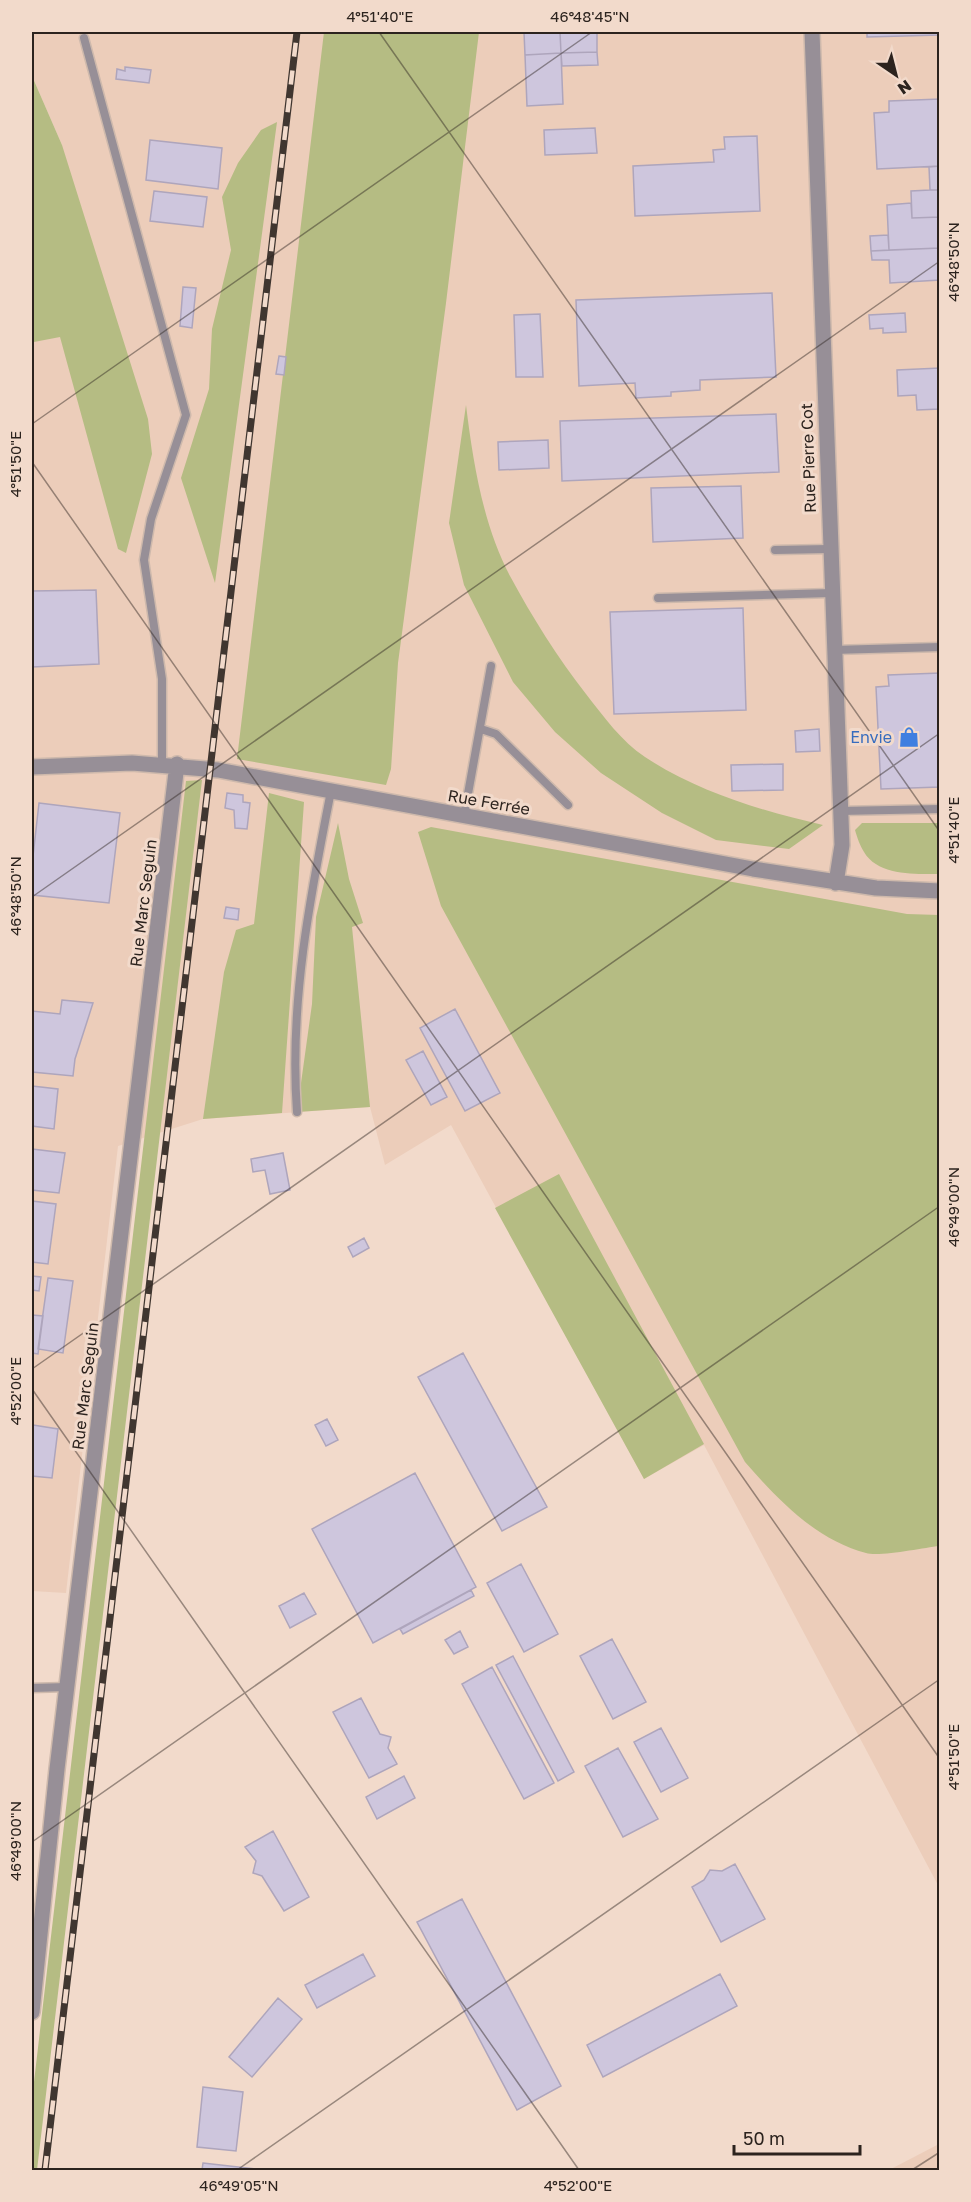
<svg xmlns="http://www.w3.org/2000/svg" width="971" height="2202" viewBox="0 0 971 2202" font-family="'Golos Text',sans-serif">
  <rect width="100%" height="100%" fill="#f2dacb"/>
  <!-- built -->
  <path fill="#eccdba" d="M32,32H939V1887L704,1445L644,1479L451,1125L385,1165L370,1107L203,1119L118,1146L66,1593L32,1591V336L62,145L32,76Z
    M939,2144V2170H889Z"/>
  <!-- green -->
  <path fill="#b5bc83" d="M324,32H479L446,303L398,663L391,769L386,785L237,759Z
    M32,76L62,145L148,419L152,454L126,553L118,549L60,337L34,342L32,347Z
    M277,122L215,583L181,478L209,389L212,329L231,250L222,197L238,163L261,130Z
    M466,405C473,462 483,525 510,576C532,617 558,658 586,694C604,717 621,741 645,757C698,792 762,811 823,825L789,849L716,840L662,813L601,773L555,732L513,682L464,585L449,523Z
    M202,780L37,2170H32V2099L186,781Z
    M269,793L304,802L282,1113L203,1119L224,972L236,930L254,924Z
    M338,823L349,879L363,923L352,927L370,1107L297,1112L312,1004L316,917Z
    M862,823H939V874C915,874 878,876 864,852C860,846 857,837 855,830Z
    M431,827L907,914L939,915V1546C923,1548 879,1557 866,1553C816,1540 777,1499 745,1462L441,906L418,832Z
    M559,1174L704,1444L644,1479L495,1208Z"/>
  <!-- building -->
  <path fill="#cec6dd" stroke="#aea5bc" stroke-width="1.5" d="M524,32H560L561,53L525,55Z
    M560,32H597V52L561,53Z
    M867,32H940V35L867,37Z
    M597,52L598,65L562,66L561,53Z
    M561,53L563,104L527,106L525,55Z
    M125,67L151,70L149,83L116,79L117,69L125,71Z
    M940,99V166L877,169L874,113L889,112V101Z
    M595,128L597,153L545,155L544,130Z
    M757,136L760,211L635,216L633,166L714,162L713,150L725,149L724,137Z
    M150,140L222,148L218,189L146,180Z
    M940,166V190H930L929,167Z
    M930,190H940V217L912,218L911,191Z
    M154,191L207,197L203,227L150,221Z
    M911,203L912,218L940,217V248L889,250L887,205Z
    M888,235L889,250L871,251L870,236Z
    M940,248V280L890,283L889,260H872L871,251Z
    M183,287L196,288L192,328L180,326Z
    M772,293L776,377L700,380V390L671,392V396L636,398L635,383L579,386L576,300Z
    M905,313L906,332L883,333V328L870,329L869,315Z
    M540,314L543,377H516L514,315Z
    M279,356L286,357L284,375L276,374Z
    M940,368V409L917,410L916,395L898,396L897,370Z
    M776,414L779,472L562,481L560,421Z
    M548,440L549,468L499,470L498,442Z
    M741,486L743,538L653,542L651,488Z
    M96,590L99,664L32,667V591Z
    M743,608L746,710L614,714L610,612Z
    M940,673V787L881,789L876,687L889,686L888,675Z
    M819,729L820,751L796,752L795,731Z
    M783,764V790L732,791L731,765Z
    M227,793L243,795V802L250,803L247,829L235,828L234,810L225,808Z
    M39,803L120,813L109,903L32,895V865Z
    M226,907L239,909L238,920L224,918Z
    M62,1000L93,1003L75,1059L73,1076L32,1072V1011L60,1014Z
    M455,1009L500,1093L465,1111L420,1028Z
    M423,1051L447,1097L431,1105L406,1060Z
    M32,1086L58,1089L54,1129L32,1126Z
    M32,1149L65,1153L59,1193L32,1190Z
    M283,1153L290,1190L270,1194L265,1170L253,1172L251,1159Z
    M32,1201L56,1204L48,1264L32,1262Z
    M364,1238L369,1248L353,1257L348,1247Z
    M32,1276L41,1277L39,1291L32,1290Z
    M48,1278L73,1281L63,1353L38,1349Z
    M32,1315L43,1316L38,1354L32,1353Z
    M463,1353L547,1507L502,1531L418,1377Z
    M327,1419L338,1440L326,1446L315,1425Z
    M33,1425L58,1429L52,1478L32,1476Z
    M415,1473L476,1587L373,1643L312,1529Z
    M521,1564L558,1634L524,1652L487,1583Z
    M471,1590L474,1596L403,1634L400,1629Z
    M304,1593L316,1614L290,1628L279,1606Z
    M460,1631L468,1647L454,1654L445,1640Z
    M612,1639L646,1702L613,1719L580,1656Z
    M513,1656L574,1772L558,1781L496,1665Z
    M492,1667L554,1783L524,1799L462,1684Z
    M361,1698L380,1734L391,1737L388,1748L397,1764L369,1778L333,1712Z
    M661,1728L688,1778L661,1792L634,1742Z
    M618,1748L658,1819L623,1837L585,1766Z
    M404,1776L415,1798L377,1819L366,1797Z
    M273,1831L309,1897L284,1911L262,1876L253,1873L256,1861L245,1847Z
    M735,1864L765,1919L721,1942L692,1887L704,1880L710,1870L722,1871Z
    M462,1899L561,2086L517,2110L417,1922Z
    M363,1954L375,1976L317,2008L305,1985Z
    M720,1974L737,2006L603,2077L587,2045Z
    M278,1998L302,2019L252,2077L229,2057Z
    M203,2087L243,2092L236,2151L197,2147Z
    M203,2163L266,2170H202Z"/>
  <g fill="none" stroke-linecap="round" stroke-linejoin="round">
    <!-- lane casing -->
    <g stroke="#ceb9ac" stroke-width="11">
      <path id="lane" d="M84,38L186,415L151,519L144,560L162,679V763
        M775,550L829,549
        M658,598L831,593
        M833,650L940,647
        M481,729L496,734L568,805
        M839,811L940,809
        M464,816L491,666
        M297,1112C289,1004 310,897 331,791
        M32,1688L67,1687"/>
    </g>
    <!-- street casing -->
    <g stroke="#ceb9ac" stroke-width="18">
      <path id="street" d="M812,32L842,845L836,883
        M32,767L132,763L218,770L753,869L876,888L940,891
        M32,2012L57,1769L177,764"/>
    </g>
    <!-- lane -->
    <use href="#lane" stroke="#978f97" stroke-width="8"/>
    <!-- street -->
    <use href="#street" stroke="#978f97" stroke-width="15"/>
    <!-- rail casing -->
    <g stroke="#403630" stroke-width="7">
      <path id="rail" d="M45,2170L297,32"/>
    </g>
    <!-- rail -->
    <use href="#rail" stroke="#f2dacb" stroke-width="4.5" stroke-dasharray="14" stroke-linecap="butt"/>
  </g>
  <!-- ticks -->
  <path fill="none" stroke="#2c231e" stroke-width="1.5" stroke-opacity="0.45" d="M379,32L940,832M32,424L592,32M32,462L940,1759M32,897L940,261M32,1369L940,733M32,1389L579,2170M32,1842L940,1206M237,2170L940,1679M912,2170L940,2152"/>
  <!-- icons -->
  <defs>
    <g id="shop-bare" transform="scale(1.62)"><path d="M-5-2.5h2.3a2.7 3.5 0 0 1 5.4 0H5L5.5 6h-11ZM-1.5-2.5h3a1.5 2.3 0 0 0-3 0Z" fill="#3f7fe0" stroke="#f2dacb" stroke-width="2.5" paint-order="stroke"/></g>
  </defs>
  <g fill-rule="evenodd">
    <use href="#shop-bare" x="909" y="737"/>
  </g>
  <g text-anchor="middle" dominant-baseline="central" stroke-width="6" stroke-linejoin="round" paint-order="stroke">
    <!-- street labels -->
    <g font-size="16" fill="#2c231e" stroke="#f2dacb">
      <text transform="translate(808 458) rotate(-92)">Rue Pierre Cot</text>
      <text transform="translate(489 802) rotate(10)">Rue Ferrée</text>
      <text transform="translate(143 903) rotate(-83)">Rue Marc Seguin</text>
      <text transform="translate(85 1386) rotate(-83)">Rue Marc Seguin</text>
    </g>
    <!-- shop labels -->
    <g font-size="16" fill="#366cbe" stroke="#f2dacb" text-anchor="end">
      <text x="892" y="737">Envie</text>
    </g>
  </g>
  <!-- border -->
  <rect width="971" height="2202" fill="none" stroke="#f2dacb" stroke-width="66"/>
  <!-- north arrow -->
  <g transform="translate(896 75) rotate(145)" stroke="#f2dacb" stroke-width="4.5" paint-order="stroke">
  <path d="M0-4.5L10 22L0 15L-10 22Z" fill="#2c231e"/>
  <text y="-9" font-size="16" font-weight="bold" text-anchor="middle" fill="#2c231e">N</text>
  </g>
  <!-- scale -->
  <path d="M734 2145v9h126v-9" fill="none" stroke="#2c231e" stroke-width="3"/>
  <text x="743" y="2145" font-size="18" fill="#2c231e" stroke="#f2dacb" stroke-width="4.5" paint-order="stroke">50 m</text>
  <rect x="33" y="33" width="905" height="2136" fill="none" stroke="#2c231e" stroke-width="2"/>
  <g font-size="15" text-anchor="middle" fill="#2c231e">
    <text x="380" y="22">4°51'40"E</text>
    <text x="590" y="22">46°48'45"N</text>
    <text transform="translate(954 262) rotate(-90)" y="5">46°48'50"N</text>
    <text transform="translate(16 464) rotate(-90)" y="5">4°51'50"E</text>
    <text transform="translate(954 830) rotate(-90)" y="5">4°51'40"E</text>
    <text transform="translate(16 896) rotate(-90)" y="5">46°48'50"N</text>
    <text transform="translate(954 1207) rotate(-90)" y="5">46°49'00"N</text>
    <text transform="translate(16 1391) rotate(-90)" y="5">4°52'00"E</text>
    <text transform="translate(954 1757) rotate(-90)" y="5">4°51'50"E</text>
    <text transform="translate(16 1841) rotate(-90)" y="5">46°49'00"N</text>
    <text x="239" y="2191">46°49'05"N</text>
    <text x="578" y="2191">4°52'00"E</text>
  </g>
</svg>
